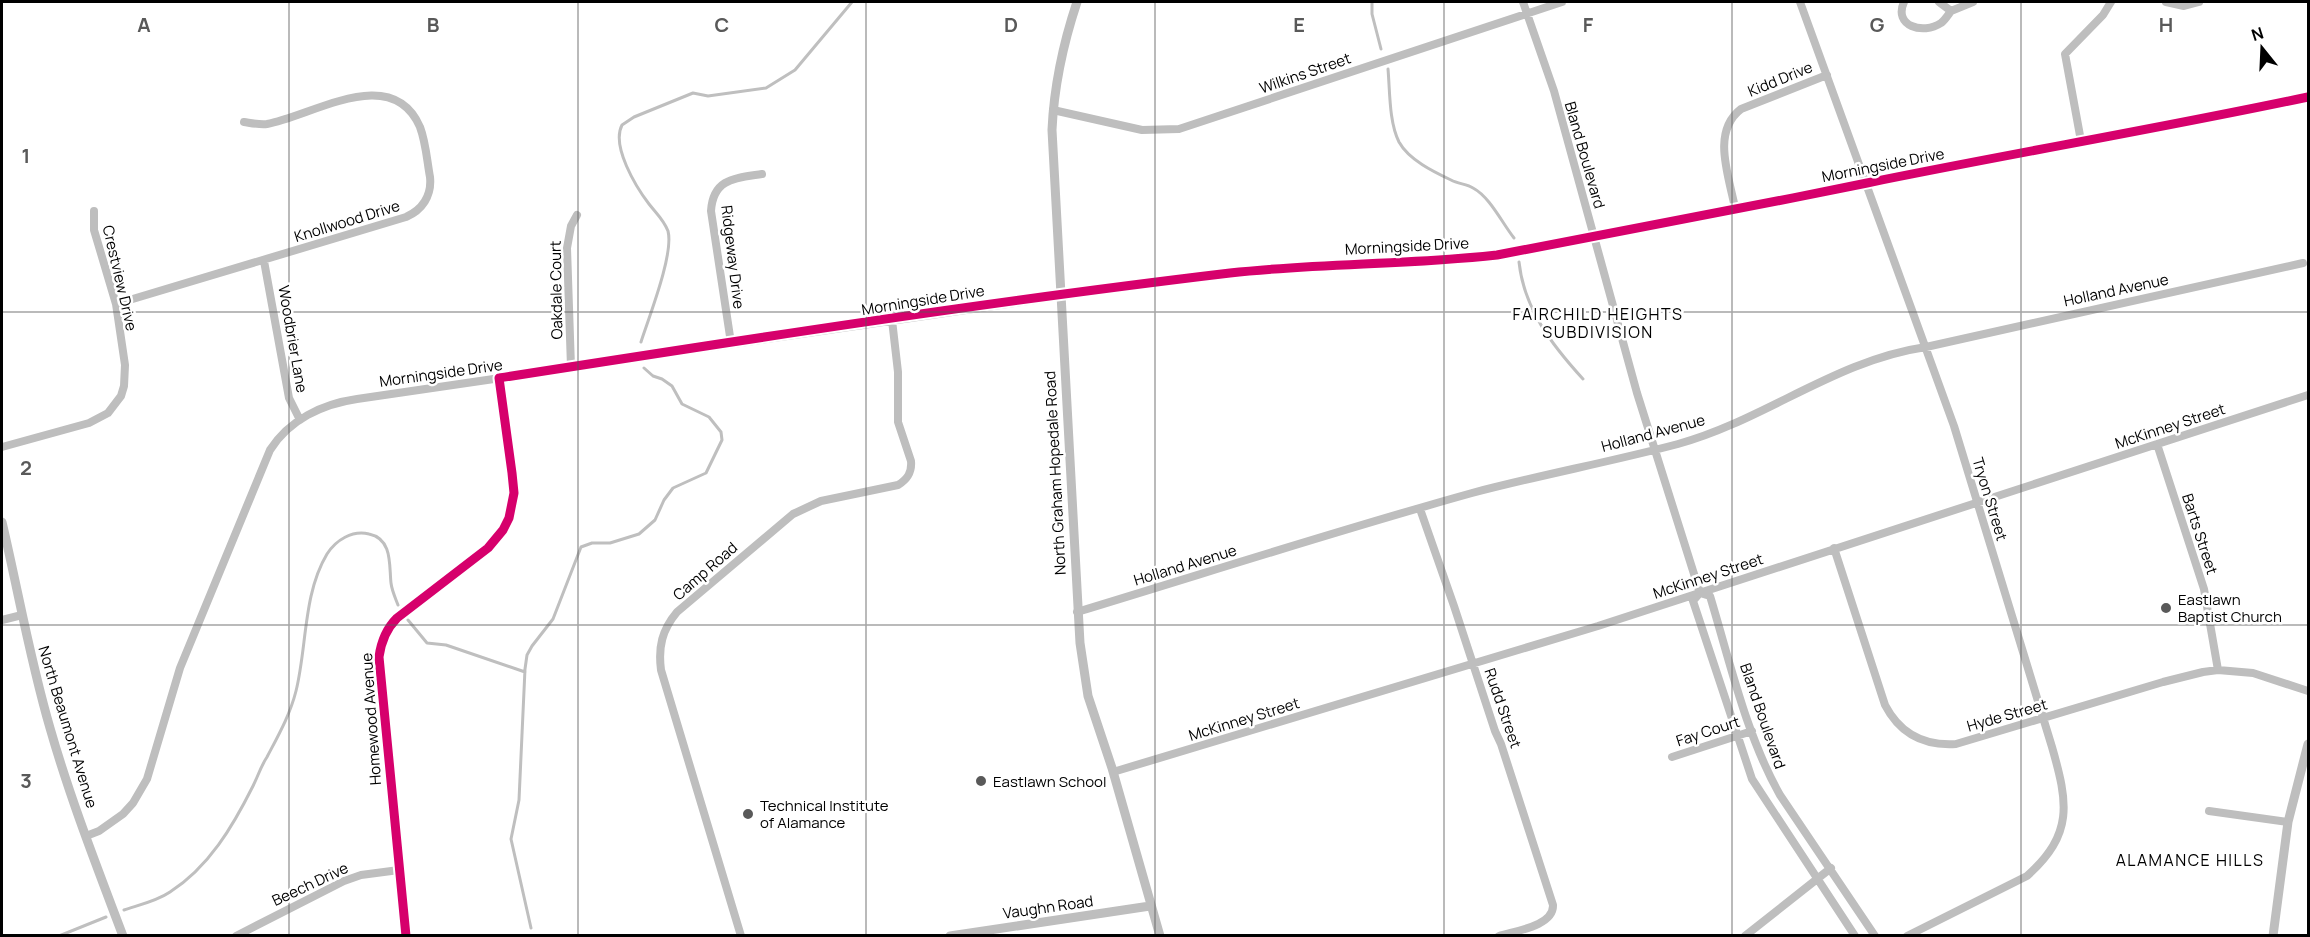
<svg xmlns="http://www.w3.org/2000/svg" width="2310" height="937" viewBox="0 0 2310 937" font-family="Manrope,sans-serif">
  <rect width="100%" height="100%" fill="#fff"/>
  <g fill="none" stroke-linecap="round" stroke-linejoin="round">
    <!-- stream -->
    <path stroke="#bfbfbf" stroke-width="3" d="M1372,2V14L1381,49
      M1388,69C1390,92 1389,122 1399,142C1409,160 1434,172 1451,180C1458,184 1467,184 1473,188C1490,197 1502,223 1514,238
      M1519,262C1524,309 1552,345 1583,379
      M641,342C649,317 674,254 668,231C664,220 656,213 649,204C636,187 611,146 622,125L634,117L693,93L708,96L766,88L795,70L852,2
      M408,620L427,643L446,645L525,672
      M124,910C139,905 157,901 170,892C209,867 233,826 253,786C258,776 261,766 267,757C278,736 290,715 296,691C307,647 303,594 327,554C336,540 352,530 369,534C393,539 389,566 391,583C392,591 395,597 398,605
      M531,928L511,839L519,800L525,669L527,655L532,646L553,619L581,547L592,543H610L639,534L655,520L664,500L673,488L706,473L722,440L721,432L709,417L682,404L672,386L662,379L653,376L644,368
      M59,936L106,917"/>
    <!-- minor -->
    <path stroke="#bebebe" stroke-width="8" d="M1523,2L1554,91L1637,393L1700,593
      M1800,2L1954,426L2052,747C2068,803 2074,834 2027,876L1907,936
      M1904,2C1893,26 1923,35 1941,23C1945,20 1948,15 1951,11L1939,2
      M2166,2L2184,6L2199,2
      M1951,11L1973,2
      M1053,110L1142,130L1179,129L1562,2
      M2081,141L2065,54L2103,15L2111,2
      M1735,208C1729,176 1711,132 1741,109L1827,75
      M264,261L289,398L300,420
      M116,304L406,217C422,210 432,196 430,177C427,161 426,143 420,127C392,63 314,115 267,124C260,125 251,123 244,122
      M731,343L711,211C713,178 736,178 762,174
      M571,367L567,248L571,226L577,215
      M2157,444L2204,589L2218,670
      M2,447L89,423L108,413L121,396L124,386L125,365L116,304L94,230V211
      M1420,509L1454,606L1495,731L1501,744L1553,905C1554,926 1515,931 1499,936
      M1834,548L1885,705C1900,734 1925,746 1956,744L2163,682L2203,672L2218,670L2253,673L2308,691
      M1700,593L1710,596C1730,662 1746,735 1780,795L1875,936
      M1699,594L1693,601L1752,779L1855,936
      M1077,612C1209,572 1339,530 1472,493C1540,475 1610,462 1678,444C1765,420 1836,360 1926,347L2303,263
      M2,620L22,615
      M1672,757L1752,731
      M1113,772L1598,626L2308,395
      M2209,811L2288,822
      M86,836L99,831L123,814L133,803L147,779L180,668L270,450C289,420 322,404 357,399L1151,283L1330,265L1463,259L1497,255C1621,232 1744,208 1867,183C2014,153 2162,128 2308,97
      M236,936L344,881L361,875L399,870
      M406,936L379,657C381,642 386,629 397,618L488,548L503,530L509,518L514,493L512,473L499,378
      M741,936L661,670C658,647 662,630 677,612L793,514L821,501L898,485C908,479 912,472 911,461L898,422V372L892,320
      M1745,936L1831,868"/>
    <!-- tertiary -->
    <path stroke="#bebebe" stroke-width="9" d="M1077,2C1063,44 1054,86 1052,130L1080,643L1088,696L1112,768L1160,936
      M2,522C18,590 30,660 50,728C70,798 97,867 123,936
      M950,936L1150,906
      M2273,936L2288,822L2308,744"/>
    <!-- cycleway casing -->
    <g stroke="#fff" stroke-width="13">
      <path id="cycleway" d="M406,936L379,657C381,642 386,629 397,618L488,548L503,530L509,518L514,493L512,473L499,378C742,340 986,302 1230,273C1319,263 1408,265 1497,255C1621,232 1744,208 1867,183C2014,153 2162,128 2308,97"/>
    </g>
    <!-- cycleway -->
    <use href="#cycleway" stroke="#d6006c" stroke-width="9"/>
  </g>
  <!-- grid -->
  <path fill="none" stroke="#595959" stroke-width="1.5" stroke-opacity="0.55" d="M289,2V936M578,2V936M866,2V936M1155,2V936M1444,2V936M1732,2V936M2021,2V936M2,312H2308M2,625H2308"/>
  <!-- markers -->
  <g fill="#595959" stroke="#fff" stroke-width="2">
    <circle cx="2166" cy="608" r="6"/>
    <circle cx="981" cy="781" r="6"/>
    <circle cx="748" cy="814" r="6"/>
  </g>
  <g text-anchor="middle" dominant-baseline="central" stroke-width="5" stroke-linejoin="round" paint-order="stroke">
    <!-- street labels -->
    <g font-size="15" fill="#000" stroke="#fff">
      <text transform="translate(1305 73) rotate(-19)">Wilkins Street</text>
      <text transform="translate(1780 79) rotate(-22)">Kidd Drive</text>
      <text transform="translate(1585 155) rotate(74)">Bland Boulevard</text>
      <text transform="translate(1883 165) rotate(-11)">Morningside Drive</text>
      <text transform="translate(347 221) rotate(-17)">Knollwood Drive</text>
      <text transform="translate(1407 246) rotate(-3)">Morningside Drive</text>
      <text transform="translate(733 257) rotate(83)">Ridgeway Drive</text>
      <text transform="translate(120 278) rotate(77)">Crestview Drive</text>
      <text transform="translate(556 290) rotate(-91)">Oakdale Court</text>
      <text transform="translate(2116 290) rotate(-12)">Holland Avenue</text>
      <text transform="translate(923 300) rotate(-9)">Morningside Drive</text>
      <text transform="translate(293 339) rotate(80)">Woodbrier Lane</text>
      <text transform="translate(441 373) rotate(-8)">Morningside Drive</text>
      <text transform="translate(2170 426) rotate(-18)">McKinney Street</text>
      <text transform="translate(1653 433) rotate(-15)">Holland Avenue</text>
      <text transform="translate(1055 473) rotate(-93)">North Graham Hopedale Road</text>
      <text transform="translate(1990 499) rotate(73)">Tryon Street</text>
      <text transform="translate(2200 534) rotate(72)">Barts Street</text>
      <text transform="translate(1185 565) rotate(-17)">Holland Avenue</text>
      <text transform="translate(705 571) rotate(-41)">Camp Road</text>
      <text transform="translate(1708 576) rotate(-18)">McKinney Street</text>
      <text transform="translate(1503 708) rotate(71)">Rudd Street</text>
      <text transform="translate(2007 715) rotate(-16)">Hyde Street</text>
      <text transform="translate(1763 716) rotate(71)">Bland Boulevard</text>
      <text transform="translate(371 719) rotate(-94)">Homewood Avenue</text>
      <text transform="translate(1244 719) rotate(-17)">McKinney Street</text>
      <text transform="translate(68 727) rotate(73)">North Beaumont Avenue</text>
      <text transform="translate(1708 731) rotate(-18)">Fay Court</text>
      <text transform="translate(310 884) rotate(-25)">Beech Drive</text>
      <text transform="translate(1048 907) rotate(-8)">Vaughn Road</text>
    </g>
    <!-- poi labels -->
    <g font-size="15" fill="#000" stroke="#fff" text-anchor="start">
      <text x="2178" y="599">Eastlawn<tspan x="2178" dy="17">Baptist Church</tspan></text>
      <text x="993" y="781">Eastlawn School</text>
      <text x="760" y="805">Technical Institute<tspan x="760" dy="17">of Alamance</tspan></text>
    </g>
    <!-- neighbourhood labels -->
    <g font-size="16" letter-spacing="1.5" fill="#000" stroke="#fff">
      <text x="1598" y="314">FAIRCHILD HEIGHTS<tspan x="1598" dy="18">SUBDIVISION</tspan></text>
      <text x="2190" y="860">ALAMANCE HILLS</text>
    </g>
  </g>
  <g font-size="20" text-anchor="middle" font-weight="bold" fill="#595959" stroke="#fff" stroke-width="5" stroke-linejoin="round" paint-order="stroke">
    <text x="144" y="32">A</text>
    <text x="433" y="32">B</text>
    <text x="722" y="32">C</text>
    <text x="1011" y="32">D</text>
    <text x="1299" y="32">E</text>
    <text x="1588" y="32">F</text>
    <text x="1877" y="32">G</text>
    <text x="2166" y="32">H</text>
    <text x="26" y="163">1</text>
    <text x="26" y="475">2</text>
    <text x="26" y="788">3</text>
  </g>
  <!-- border -->
  <rect width="2310" height="937" fill="none" stroke="#000000" stroke-width="6"/>
  <!-- north arrow -->
  <g transform="translate(2262 48) rotate(342)" stroke="#ffffff" stroke-width="4.5" paint-order="stroke">
  <path d="M0-4.5L10 22L0 15L-10 22Z" fill="#000000"/>
  <text y="-9" font-size="16" font-weight="bold" text-anchor="middle" fill="#000000">N</text>
  </g>
</svg>
